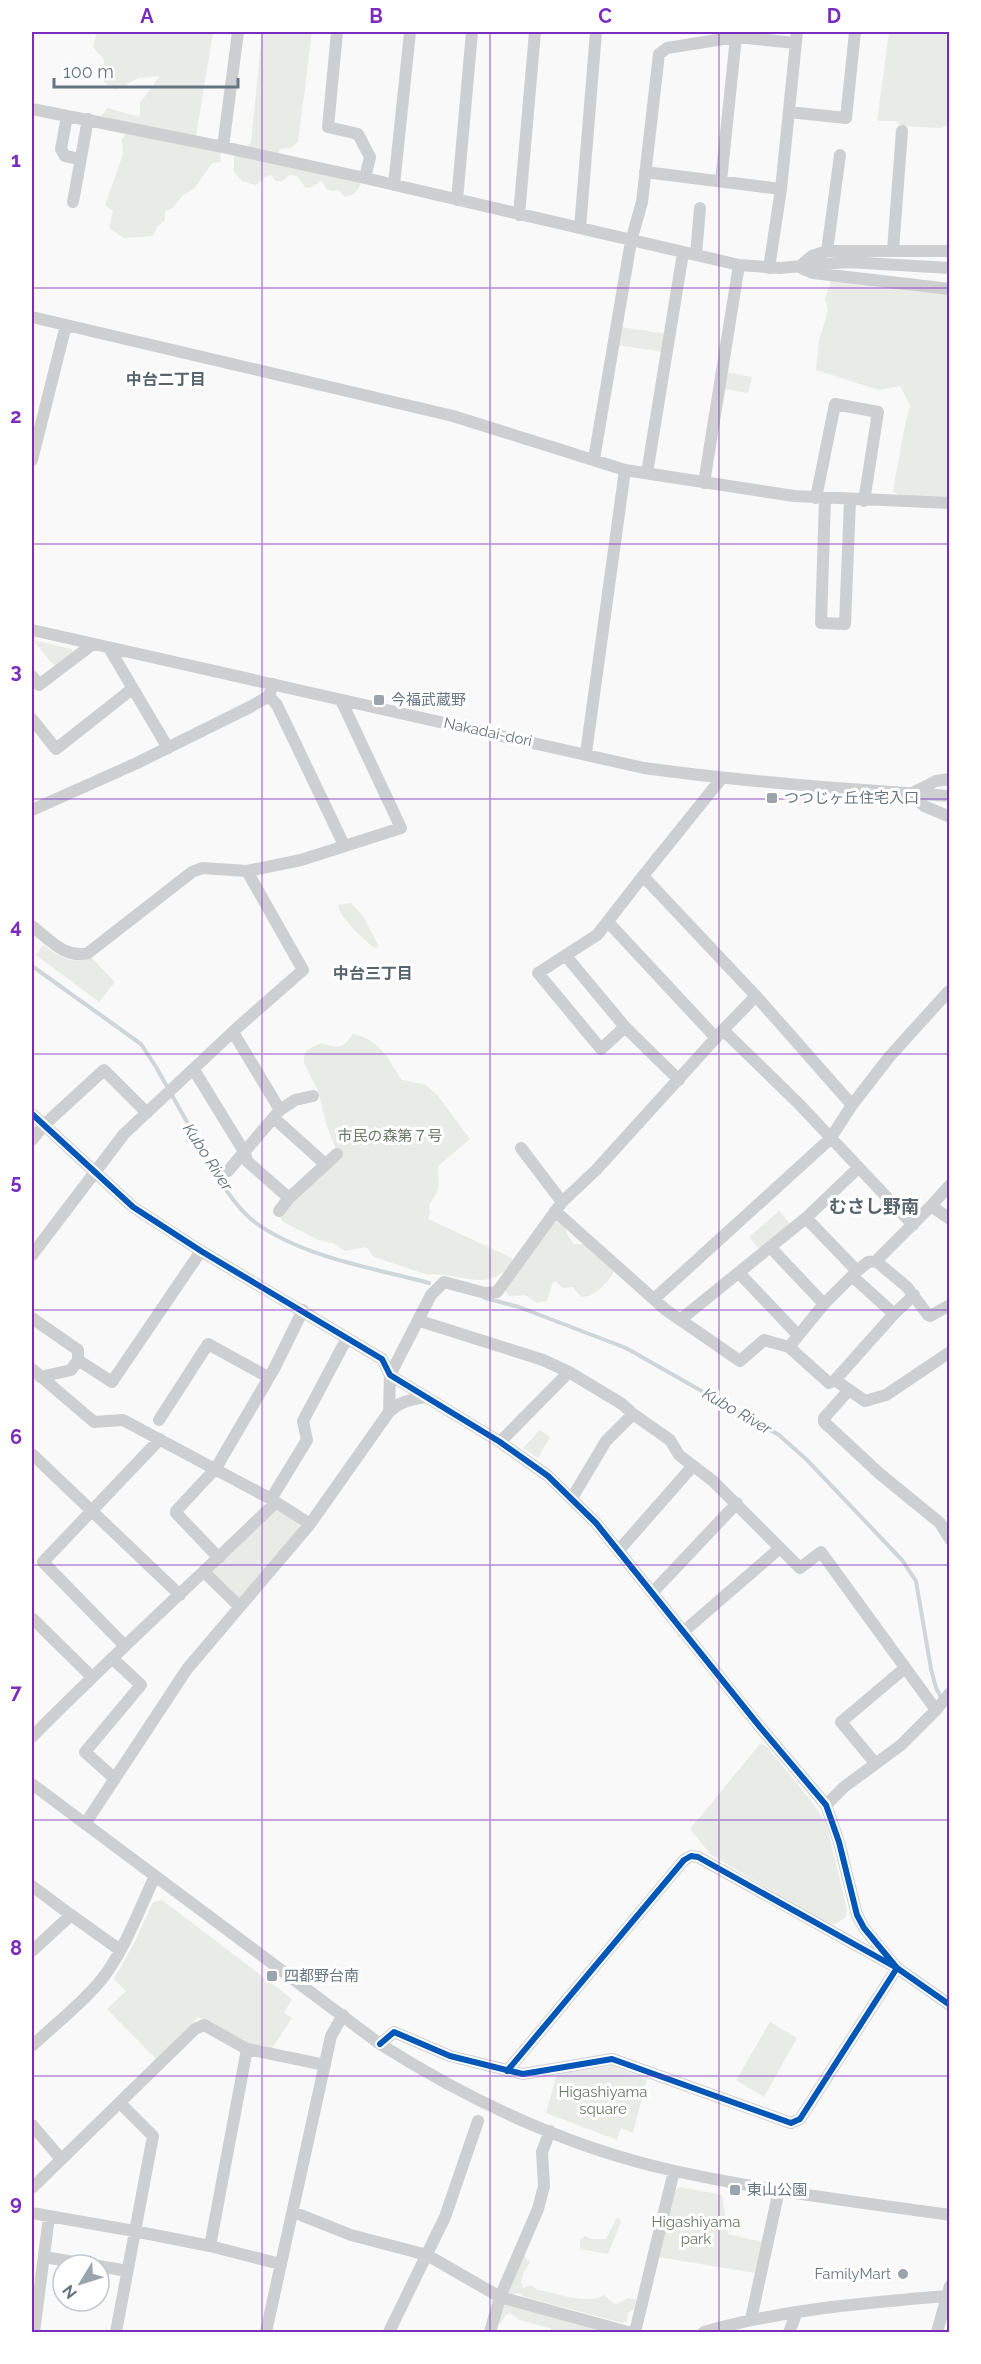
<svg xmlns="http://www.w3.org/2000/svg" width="981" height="2364" viewBox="0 0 981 2364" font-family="Raleway,'Noto Sans JP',sans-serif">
  <rect width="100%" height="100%" fill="#f9f9f9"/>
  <!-- green -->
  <path fill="#e8ebe6" d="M97,32H213L196,136L220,148L221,162L212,163L195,188L182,196L173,208L165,211V220L157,227L153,236L124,238L109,228L113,211L105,205L123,154L122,139L130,126L101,117L107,108L140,117V103L160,76L139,78L115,90L104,82V60L93,47Z
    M262,32H312L298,142L290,148L280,149L278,155L361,180C359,191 356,194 345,197L338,190L332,191L326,189L322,181L309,188L305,187L297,176L290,175L282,181H276L271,175L267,176L256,185L242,181L234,172V155L247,149L251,142Z
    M889,32H949V125L939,128L902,126L895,121H877Z
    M831,280L949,293V497L900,496L893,491L904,430L910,405L900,386L879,390L816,370L819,341L828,310L825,299Z
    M621,327L667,334L664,352L618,345Z
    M727,372L752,377L748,393L724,389Z
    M33,640L72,649L73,652L54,666Z
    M351,903L364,918L379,947L374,948C363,938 340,919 338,905Z
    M43,945C59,956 72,966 91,957L115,982L99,1002L36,955Z
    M353,1034C381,1040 387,1058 402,1080L426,1085L438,1096L470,1139L438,1166C439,1187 441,1188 429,1205L430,1212L428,1219L512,1258L513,1261C489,1296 461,1271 428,1275L374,1257L366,1247L345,1251L333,1243L318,1240L282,1221L280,1215L336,1150L326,1123L318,1091L304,1063V1056L307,1050L321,1043C339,1049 342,1049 353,1034Z
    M779,1211L791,1225L760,1250L749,1237Z
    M558,1221L566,1226L567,1234L574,1244H585L606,1262L614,1272C607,1283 595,1297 581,1297L573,1287L563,1288L556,1282H553L547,1301L537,1303L525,1295L509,1296L505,1291L506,1287L550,1224Z
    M540,1430L550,1437L538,1458L523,1448Z
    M277,1507L299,1523L300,1529L238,1600L209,1573Z
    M760,1744L766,1746L813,1803L826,1823L847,1909L846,1917L835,1924L827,1923L711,1855L690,1829Z
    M162,1900L292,1999L284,2013L292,2018L271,2050L248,2044L198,2017L156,2059L107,2009L126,1991L114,1979L134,1943L153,1902Z
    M770,2022L797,2038L764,2097L736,2080Z
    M612,2066L647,2079L633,2133L621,2128L617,2140L546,2113L557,2074Z
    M680,2187L722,2195L728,2234L762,2242L755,2273L658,2257L675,2191Z
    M619,2218L621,2222L608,2254L580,2249V2239L585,2236L592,2239H606L616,2219Z
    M524,2256L530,2262L523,2274L521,2283L523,2288L531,2285L537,2290C556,2292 587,2306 604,2295L615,2304L629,2298L636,2300L634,2309L628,2313L627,2321L622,2323L525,2297L519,2293L511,2295L508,2294V2287Z
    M506,2305L615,2332H551L550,2328L519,2320L510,2313L506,2315L500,2324L496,2320L500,2307Z"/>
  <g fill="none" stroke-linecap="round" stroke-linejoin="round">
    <!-- stream -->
    <path stroke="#ced6d9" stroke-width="4" d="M32,966L141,1044L156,1067L218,1177C228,1194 240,1211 256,1223C303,1257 373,1268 429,1283
      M485,1298L519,1307L626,1348L779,1435L807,1460L902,1560L916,1581L931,1669L936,1688L941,1697"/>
    <!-- minor -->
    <path stroke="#cecfd0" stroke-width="12" d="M337,32L328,127L358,134L370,157L365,178
      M32,109L223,147L365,178L739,265L780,268L847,262L950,268
      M789,112L846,118L855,32
      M67,116L61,149L65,156L80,159
      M223,147L238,32
      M645,172L781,189
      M721,181L736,37
      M394,185L410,32
      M457,200L472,32
      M73,202L88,119
      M519,215L535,32
      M580,228L596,32
      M893,250L902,131
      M827,251L840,155
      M696,255L700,208
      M799,267L812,256L827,251H950
      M769,268L781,189L797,32
      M803,269L813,273L950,289
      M32,317L453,416L625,470L794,496L950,503
      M594,459L631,241L642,202L659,54L667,48L736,37L796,43
      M32,460L66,325
      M647,473L683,253
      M704,483L739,265
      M816,498L835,404L878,412L864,501
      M825,499L821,623L845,624L850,500
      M32,630L644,768C746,782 847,789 950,796
      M109,648L168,748
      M32,676L39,685L93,644
      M269,696L277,705L344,845
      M32,719L56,749L132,689
      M586,753L625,470
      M721,779L643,876L756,996L852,1105
      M950,779L936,781L910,794L924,806L950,817
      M32,810L137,763L250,707L269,696L273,684
      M247,871L301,860L401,828L341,700
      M608,922L716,1038
      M32,926C49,939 65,959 88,953L192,872L202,868L247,871L303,970L238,1027L124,1134L32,1255
      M566,956L625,1027L601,1049L538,973L597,935L643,876
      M756,996L723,1030L799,1104L913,1225
      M625,1027L679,1080
      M194,1070L245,1153L247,1161L289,1198L279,1211
      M280,1110L295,1100L313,1096
      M32,1114L133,1207L201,1251L382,1359L390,1375L500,1442L548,1476L596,1523L760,1727L826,1805L839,1842L857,1915L864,1928L897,1968L950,2005
      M274,1118L325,1164
      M32,1140L44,1125L104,1070L147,1113
      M228,1171L280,1110L233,1032
      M950,1185L931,1206L876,1261L868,1262L857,1271L824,1304L789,1347L829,1383L835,1380L865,1401L886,1395L950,1352
      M289,1198L337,1154
      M562,1202L596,1170L723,1030
      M931,1206L950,1219
      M555,1211L666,1310L740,1361L764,1340L789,1347
      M806,1218L858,1168
      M771,1248L824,1304
      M876,1261L907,1287L928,1315L930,1316L950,1305
      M740,1274L798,1335
      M654,1299L830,1139L852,1105L890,1056L948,992L950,993
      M894,1314L914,1295
      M32,1318L78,1350V1360L112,1382L201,1251
      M680,1320L806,1218L857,1271
      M420,1321L543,1360L569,1372L622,1404L633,1414L670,1440L679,1455L713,1481L780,1548L683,1632
      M32,1369L94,1422L123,1420L271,1499L310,1524
      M40,1377L71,1370L78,1360
      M835,1380L894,1314L852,1276
      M849,1390L824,1418V1422L880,1474L940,1523L950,1539
      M389,1412L390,1375L431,1295L444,1282L485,1293L497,1292L562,1202L521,1148
      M159,1420L208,1344L268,1377
      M500,1442L569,1372
      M32,1454L180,1595
      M572,1498L606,1441L633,1414
      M271,1499L307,1440L303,1421L347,1338
      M780,1548L800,1568L821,1552L936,1710
      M619,1550L692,1467
      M219,1558L176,1513V1511L216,1468L274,1369L303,1310
      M204,1572L239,1606
      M652,1593L737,1503
      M32,1618L91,1676
      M125,1646L43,1562L160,1439
      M112,1658L141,1685L85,1752L115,1779
      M32,1737C111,1657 195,1581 276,1502
      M875,1763L841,1722L905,1668
      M32,1784L380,2044C470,2101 570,2148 675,2171C766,2191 858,2202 950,2215
      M826,1805L844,1787L901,1745L936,1710L950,1693
      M85,1824L187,1669L310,1524L389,1412C400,1401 411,1400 426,1397
      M32,1886L71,1915
      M32,1951L71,1915L120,1950
      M380,2044L394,2032L450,2056L523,2074L612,2059L791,2123L800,2119L897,1968L698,1857L691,1856L684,1860L507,2071
      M32,2046C55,2024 82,2004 102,1979C125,1949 139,1910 155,1876
      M247,2049L325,2065
      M32,2125L61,2159
      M32,2188L195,2029L204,2025L247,2049L210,2246
      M293,2212L351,2235L427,2255L500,2297L628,2332
      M32,2213L134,2231L210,2246L280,2264
      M44,2257L92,2265
      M99,2266L127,2271
      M751,2319L779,2190
      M34,2332L49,2217
      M116,2332L153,2136L120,2103
      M266,2332L331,2036L343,2015
      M389,2332L445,2217L478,2121
      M490,2332L500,2297L538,2209L544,2186L542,2152L550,2131
      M635,2332L674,2171
      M704,2332C784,2309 865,2303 947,2296
      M789,2332L797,2312
      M937,2332L950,2286"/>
    <!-- cycleway casing -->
    <g stroke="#fff" stroke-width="10">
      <path id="cycleway" d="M32,1114L133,1207L201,1251L382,1359L390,1375L500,1442L548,1476L596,1523L760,1727L826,1805L839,1842L857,1915L864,1928L897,1968L950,2005
        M380,2044L394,2032L450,2056L523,2074L612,2059L791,2123L800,2119L897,1968L698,1857L691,1856L684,1860L507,2071"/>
    </g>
    <!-- cycleway -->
    <use href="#cycleway" stroke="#0057b8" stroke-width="6"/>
  </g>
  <!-- grid -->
  <path fill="none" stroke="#7b2cbf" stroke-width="1.5" stroke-opacity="0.55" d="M262,32V2332M490,32V2332M719,32V2332M32,288H950M32,544H950M32,799H950M32,1054H950M32,1310H950M32,1565H950M32,1820H950M32,2076H950"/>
  <!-- markers -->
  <g fill="#99a4ac" stroke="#fff" stroke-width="2">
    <rect x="373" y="694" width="12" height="12" rx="3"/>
    <rect x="766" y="792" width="12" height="12" rx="3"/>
    <rect x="266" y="1970" width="12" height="12" rx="3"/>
    <rect x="729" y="2184" width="12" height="12" rx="3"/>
    <circle cx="903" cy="2274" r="6"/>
  </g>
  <g text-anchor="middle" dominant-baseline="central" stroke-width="6" stroke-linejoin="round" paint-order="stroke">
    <!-- poi labels -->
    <g font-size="15" fill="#657683" stroke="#fff" text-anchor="start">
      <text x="391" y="700">今福武蔵野</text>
      <text x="784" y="798">つつじヶ丘住宅入口</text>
      <text x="284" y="1976">四都野台南</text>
      <text x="747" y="2190">東山公園</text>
      <text x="891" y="2274" text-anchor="end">FamilyMart</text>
    </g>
    <!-- street labels -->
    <g font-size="15" fill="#657683" stroke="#fff">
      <text transform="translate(488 732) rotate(12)">Nakadai-dori</text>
    </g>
    <!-- park labels -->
    <g font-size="15" fill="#687a64" stroke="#fff">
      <text x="390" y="1136">市民の森第７号</text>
      <text x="603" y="2092">Higashiyama<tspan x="603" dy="17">square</tspan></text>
      <text x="696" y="2222">Higashiyama<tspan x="696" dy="17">park</tspan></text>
    </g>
    <!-- neighbourhood labels -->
    <g font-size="16" font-weight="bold" fill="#57646e" stroke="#fff">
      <text x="166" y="379">中台二丁目</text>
      <text x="373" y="973">中台三丁目</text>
    </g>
    <!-- water labels -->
    <g font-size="16" font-style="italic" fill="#60757c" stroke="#fff">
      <text transform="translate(208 1157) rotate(57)">Kubo River</text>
      <text transform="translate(737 1411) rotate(30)">Kubo River</text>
    </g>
    <!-- quarter labels -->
    <g font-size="18" font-weight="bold" fill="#57646e" stroke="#fff">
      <text x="874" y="1206">むさし野南</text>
    </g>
  </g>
  <!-- border -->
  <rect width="981" height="2364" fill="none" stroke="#ffffff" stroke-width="66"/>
  <!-- north arrow -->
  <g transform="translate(81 2283) rotate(232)"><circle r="28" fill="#ffffff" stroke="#c1c8cd" stroke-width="1.5"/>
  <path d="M0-4.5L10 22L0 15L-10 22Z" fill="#99a4ac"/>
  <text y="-9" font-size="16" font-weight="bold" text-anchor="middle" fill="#657683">N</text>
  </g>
  <!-- scale -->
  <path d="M54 78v9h184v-9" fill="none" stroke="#657683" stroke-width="3"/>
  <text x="63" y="78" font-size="18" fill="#657683" stroke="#ffffff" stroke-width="4.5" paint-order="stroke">100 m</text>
  <rect x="33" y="33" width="915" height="2298" fill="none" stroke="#7b2cbf" stroke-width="2"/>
  <g font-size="20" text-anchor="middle" font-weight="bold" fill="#7b2cbf">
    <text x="147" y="23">A</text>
    <text x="376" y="23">B</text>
    <text x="605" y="23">C</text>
    <text x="834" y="23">D</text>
    <text x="16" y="167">1</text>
    <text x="16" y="423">2</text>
    <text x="16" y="678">3</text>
    <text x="16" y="933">4</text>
    <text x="16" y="1189">5</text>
    <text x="16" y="1444">6</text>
    <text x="16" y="1699">7</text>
    <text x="16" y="1955">8</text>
    <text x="16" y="2210">9</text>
  </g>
</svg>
